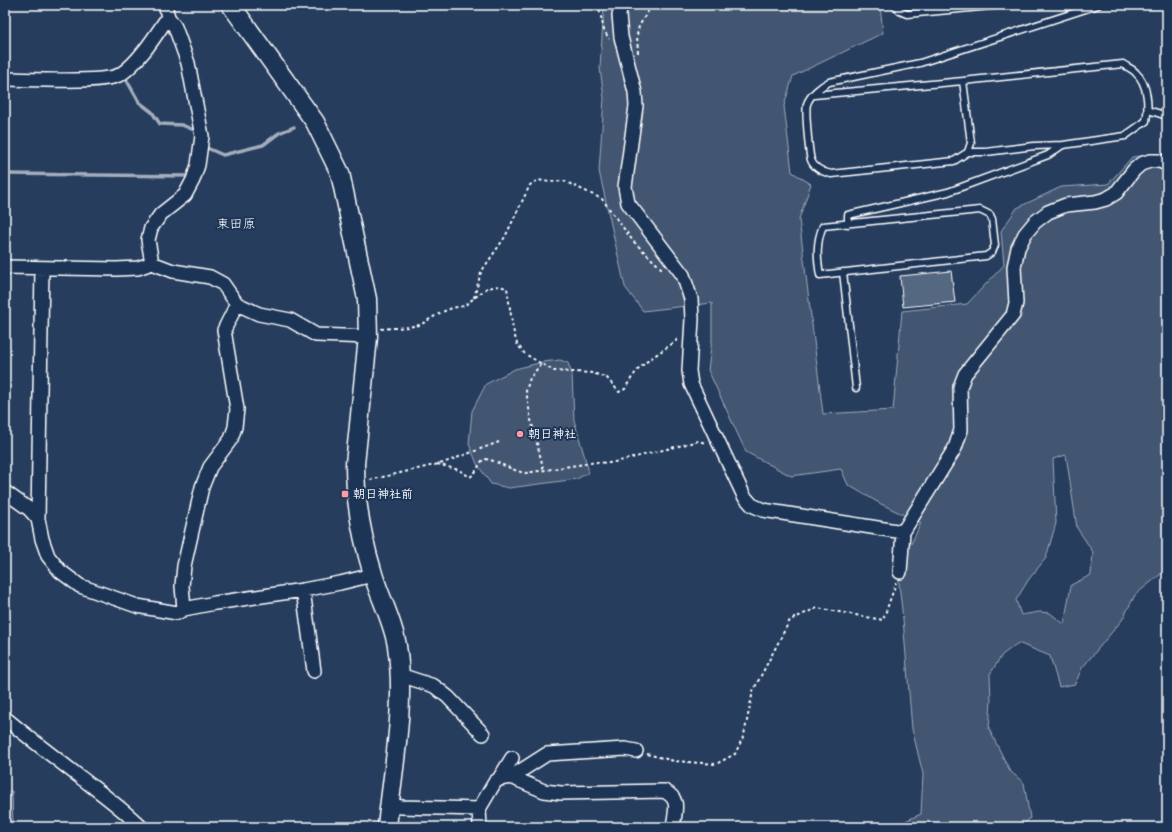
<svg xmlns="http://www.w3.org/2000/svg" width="1172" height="832" viewBox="0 0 1172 832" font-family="'Shantell Sans','Klee One',sans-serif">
  <rect width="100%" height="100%" fill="#263d5e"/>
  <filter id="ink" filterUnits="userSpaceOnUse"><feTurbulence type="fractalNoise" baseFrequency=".025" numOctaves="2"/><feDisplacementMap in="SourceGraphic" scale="8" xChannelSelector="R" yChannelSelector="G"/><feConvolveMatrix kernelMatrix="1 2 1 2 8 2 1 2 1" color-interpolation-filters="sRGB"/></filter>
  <g filter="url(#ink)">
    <!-- green -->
    <path fill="#425672" stroke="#a0aab8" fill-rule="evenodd" d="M604,5H880L883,33L793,76L784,106L792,172L811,184L799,219L823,414L893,410L902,311L967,304L1004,265L1001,231L1017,208L1061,187L1108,184L1132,157L1155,154L1167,157V569L1135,595L1122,620L1082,668L1075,684L1059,687L1050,656L1018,643L1002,655L990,674L991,701L989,729L1010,771L1024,783L1030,818L1022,827H901L903,822L921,814L923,774L912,729L903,619L895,549L911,544L921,523L881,504L848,485L841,469L791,476L746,452L708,370L712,339V303L643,311L625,287L599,171L604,98L600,68ZM1066,455L1077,528L1093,552L1091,575L1071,585L1064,624L1050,613L1039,612L1021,615L1016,600L1029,579L1046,558L1056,523L1053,459Z
      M560,360L568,363L572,374L574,420L589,472L577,479L509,488L491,484L477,464L469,444L472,411L486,384L515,369L543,362Z
      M12,791L13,827H5V792Z"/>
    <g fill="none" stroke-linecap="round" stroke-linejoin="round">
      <!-- stream -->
      <path stroke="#a4aebb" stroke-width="3.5" d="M88,86C102,86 113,84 126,79L139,102L152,112L160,124L182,125L194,130
        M207,148L223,155L263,145L279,133L294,127
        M5,174L189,176"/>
    </g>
    <!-- building -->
    <path fill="#556781" stroke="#fff" d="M951,271L955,302L903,307L900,276Z"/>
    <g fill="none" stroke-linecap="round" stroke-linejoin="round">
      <!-- lane casing -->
      <g stroke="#fff" stroke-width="9">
        <path id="lane" d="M895,5L900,11L907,14L1002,5
          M963,81L1123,64C1127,67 1133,69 1136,73C1148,84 1149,106 1146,121L1125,136L1063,145L1034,146L986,152H968
          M814,95L963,81L971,143L968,152L954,161L831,174C823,172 814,168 811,160C809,153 805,110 807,104C810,95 821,86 829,82L920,63L1098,5
          M1148,110L1167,116
          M980,210L990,215L992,219L995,245L992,252L986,256L820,275C817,258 816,242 823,226Z
          M848,224V215L948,192L1048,155L1061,146
          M843,272L856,388"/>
      </g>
      <!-- street casing -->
      <g stroke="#fff" stroke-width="16">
        <path id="street" d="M621,5L619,15L621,37L635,92L636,106L625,187L628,203L683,275L691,299L692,319L689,371L691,384L744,496L752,505L763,510L903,532
          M5,79C26,79 107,84 121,74C139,62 156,35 168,17
          M152,263L148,240L151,228L161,214L185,195L193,180L198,165L202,136L188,63L175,27L168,17L165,5
          M5,267L116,269L138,268L152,263L173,271L210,277L223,284L237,304L259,314L290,320L316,335L368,337
          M42,268L38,519L42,539L48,556L60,571L80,586L137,606L177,613L184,609L215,603L303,590L340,583L373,575
          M5,492L29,509L38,519
          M900,572L903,532L955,448L961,430L960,387L965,374L1013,315L1016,303L1014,267L1018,248L1025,234L1035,222L1048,212L1066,205L1095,202L1106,199L1116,193L1134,170L1141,164L1150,161H1159L1167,164
          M303,590L314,671
          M184,609L182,586L184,566L202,487L210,467L231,439L235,427L237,409L224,330L237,304
          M400,675L434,686L448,697L483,734
          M5,718C29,738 54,757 80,777C101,793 122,808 141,827
          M511,777L544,791L561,793L664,791C681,799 675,811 673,827
          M499,779L512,758
          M389,805L402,807L479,809
          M480,827L479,809L495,782L499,779L511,777L547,754L625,749L636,751"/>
      </g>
      <!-- secondary casing -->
      <g stroke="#fff" stroke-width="21">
        <path id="secondary" d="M231,5L315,122L340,173L367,299L368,337L355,464C355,501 362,538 373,574C380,598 393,621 397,646C406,706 393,767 387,827"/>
      </g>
      <!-- path -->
      <path stroke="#fff" stroke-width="2" stroke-dasharray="3 3" stroke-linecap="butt" d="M597,5L599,8L604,30L609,39
        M580,7L582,5
        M638,53L637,35L639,26L652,5
        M474,298L481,272L505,237L530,185L538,180L549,182L564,181L602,199L633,241L662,269
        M381,329L408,327L420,325L440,313L452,308L464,306L487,288L499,286L507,288L513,329L517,344L525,354L554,371L593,373L607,378L619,392L625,389C638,364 653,357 675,342L679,337
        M541,364L530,378L526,391L531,420L544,471
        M437,464L459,470L470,477C477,473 478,464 484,459C498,460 511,471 526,473L597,462L609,463L620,461L698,441L706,443
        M370,480L443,463L499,442
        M647,754L674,761L716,764L735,754L744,735L753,691L790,620L817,608L883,620L896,583"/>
      <!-- lane -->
      <use href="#lane" stroke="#1d3557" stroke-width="6"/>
      <!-- street -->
      <use href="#street" stroke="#1d3557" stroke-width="13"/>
      <!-- secondary -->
      <use href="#secondary" stroke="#1d3557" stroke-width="18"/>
    </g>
  </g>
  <!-- markers -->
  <g fill="#ff9aa2" stroke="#1d3557" stroke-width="1.5">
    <circle cx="520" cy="434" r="4"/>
    <rect x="341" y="490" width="8" height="8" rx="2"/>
  </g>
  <g text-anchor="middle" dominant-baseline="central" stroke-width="4" stroke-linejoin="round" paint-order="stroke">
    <!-- poi labels -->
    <g font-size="12" font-weight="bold" fill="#fff" stroke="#1d3557" text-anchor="start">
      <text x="528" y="434">朝日神社</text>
      <text x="353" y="494">朝日神社前</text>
    </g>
    <!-- neighbourhood labels -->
    <g font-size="13" fill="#fff" stroke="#1d3557">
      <text x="236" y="223">東田原</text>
    </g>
  </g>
  <!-- margin -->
  <rect width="1172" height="832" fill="none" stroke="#1d3557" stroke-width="20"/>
  <rect x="10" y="10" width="1152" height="812" fill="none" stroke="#fff" stroke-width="1.5" filter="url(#ink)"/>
</svg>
